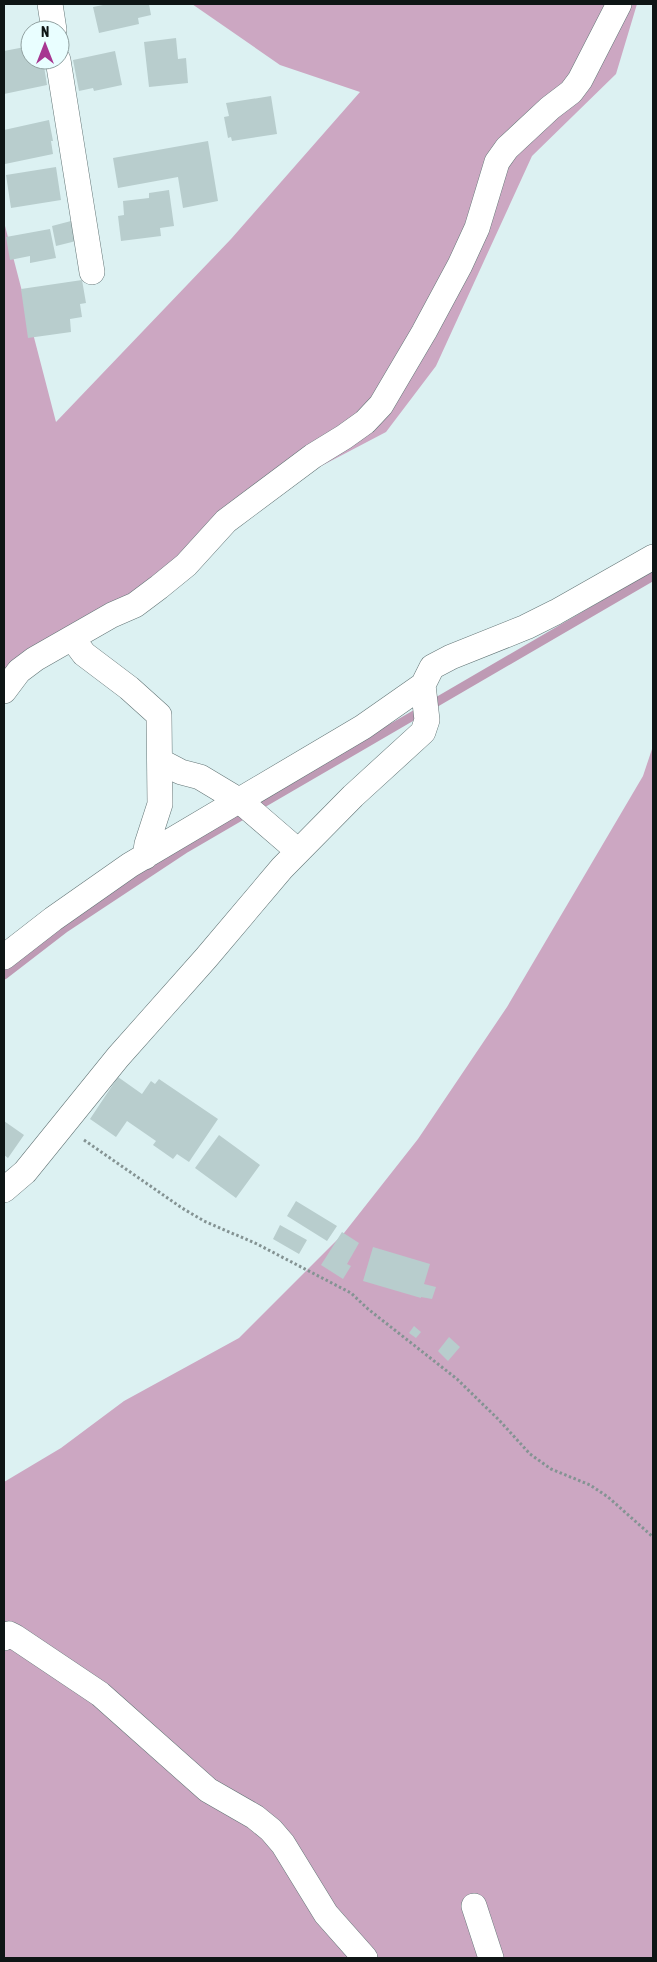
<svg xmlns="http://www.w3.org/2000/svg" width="657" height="1962" viewBox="0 0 657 1962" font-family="'Asap Condensed',sans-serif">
  <rect width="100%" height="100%" fill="#dcf1f2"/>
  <!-- forest -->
  <path fill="#cca7c2" d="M192,4H637L616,74L532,156L436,366L386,432L266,495L41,660L4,705V222L56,422L231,239L360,92L280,65Z
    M653,746V1958H4V1482L61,1448L124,1401L239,1338L344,1233L418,1139L507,1007L643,776Z"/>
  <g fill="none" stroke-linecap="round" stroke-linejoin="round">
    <!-- stream -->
    <path stroke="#be9ab4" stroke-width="9" d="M4,975L65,928L186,848L653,576"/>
  </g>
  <!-- building -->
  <path fill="#b8cdcd" d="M102,4H149L151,15L138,18L139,24L99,33L93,7L103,5Z
    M176,38L178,59L186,58L188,83L149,87L144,42Z
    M30,46V60H43L47,85L4,94V51Z
    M115,51L122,85L94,91L93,88L79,91L73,60Z
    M271,96L277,134L232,141L231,137L228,138L224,117L229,116L226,103Z
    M49,120L53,141H51L53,154L5,164L4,130Z
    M208,141L218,201L183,208L178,177L118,188L113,158Z
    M56,167L61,200L11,208L6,175Z
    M169,190L174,226L160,228L161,236L121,241L118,216L124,215L123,201L149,198V193Z
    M71,221L76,241L56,246L52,226Z
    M50,229L56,258L30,263V256L10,260L6,237Z
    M82,280L86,303L80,304L82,317L70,319L71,332L28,338L21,289Z
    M118,1077L142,1094L151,1081L155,1084L159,1079L218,1119L189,1162L177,1154L173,1159L153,1145L156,1141L127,1121L116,1137L90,1119Z
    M4,1121L24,1135L8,1158L4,1155Z
    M219,1135L260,1165L236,1198L195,1168Z
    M296,1201L337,1226L327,1241L287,1216Z
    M280,1225L307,1240L299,1254L273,1239Z
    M342,1232L359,1243L347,1264L351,1266L343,1279L321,1265Z
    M373,1247L430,1264L424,1284L436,1287L432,1299L421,1297V1298L363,1281Z
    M414,1326L421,1332L416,1338L409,1333Z
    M449,1337L460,1347L448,1361L438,1351Z"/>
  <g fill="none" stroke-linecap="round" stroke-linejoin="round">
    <!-- street casing -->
    <g stroke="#637576" stroke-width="26">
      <path id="street" d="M50,4L54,30
        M58,60L92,272
        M72,638L84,654L129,688L159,715L160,804L147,844L145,857
        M4,691L19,671L35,659L112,615L135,605L159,587L186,565L226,521L313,456L344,437L365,422L381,405L424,332L460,265L477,228L497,162L507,148L550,108L571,92L580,80L619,4
        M160,761L181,772L200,777L240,801L298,851
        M4,957L53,919L130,865L363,727L423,685
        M4,1190L25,1172L118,1057L206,958L282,868L353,796L423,732L427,720L423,685L432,667L451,657L526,627L556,612L653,557
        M4,1638L9,1634L15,1637L100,1694L208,1790L255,1817L271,1830L283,1844L326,1914L365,1958
        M474,1906L491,1958"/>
    </g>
    <!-- path -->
    <path stroke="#849393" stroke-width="3" stroke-dasharray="2.5 2.5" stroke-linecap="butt" d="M84,1140L182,1208L204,1221L257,1244L351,1293L368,1309L457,1379L499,1420L530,1454L551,1469L590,1485L608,1497L653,1537"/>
    <!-- street -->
    <use href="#street" stroke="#fff" stroke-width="25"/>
  </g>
  <!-- border -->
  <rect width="657" height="1962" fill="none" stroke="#0e1515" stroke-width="10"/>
  <!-- north arrow -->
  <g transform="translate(45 45)"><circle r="24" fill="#e9feff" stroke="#91a1a1"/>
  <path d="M0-4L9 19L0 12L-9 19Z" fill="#a73691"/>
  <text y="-8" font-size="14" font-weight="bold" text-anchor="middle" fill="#0e1515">N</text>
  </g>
</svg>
